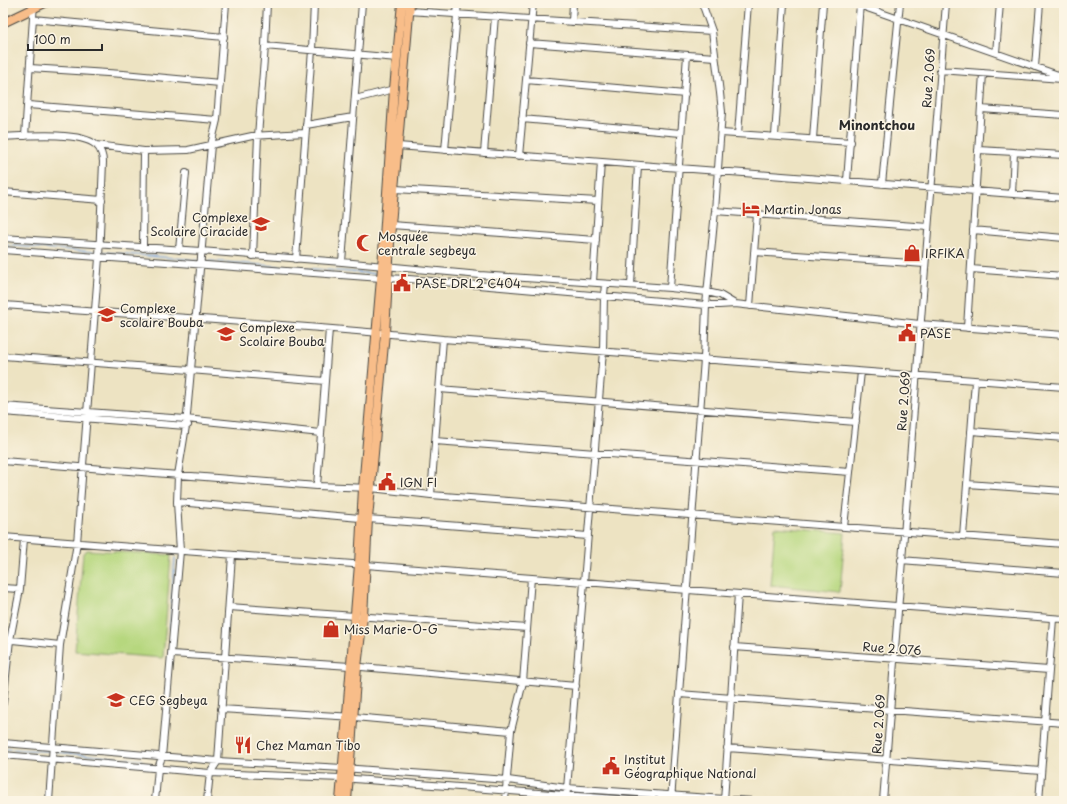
<svg xmlns="http://www.w3.org/2000/svg" width="1067" height="804" viewBox="0 0 1067 804" font-family="'Playpen Sans',sans-serif">
  <rect width="100%" height="100%" fill="#fcf5e5"/>
  <filter id="ink" filterUnits="userSpaceOnUse"><feTurbulence type="fractalNoise" baseFrequency=".025" numOctaves="2"/><feDisplacementMap in="SourceGraphic" scale="8" xChannelSelector="R" yChannelSelector="G"/><feConvolveMatrix kernelMatrix="1 2 1 2 8 2 1 2 1" color-interpolation-filters="sRGB"/></filter>
  <filter id="wash" filterUnits="userSpaceOnUse"><feTurbulence type="fractalNoise" baseFrequency=".012" numOctaves="4" result="noise"/><feDisplacementMap in="SourceGraphic" scale="16" xChannelSelector="R" yChannelSelector="G"/><feGaussianBlur stdDeviation="0.9" result="paint"/><feColorMatrix in="noise" values="0 0 0 0 0 0 0 0 0 0 0 0 0 0 0 0 0 1.4 0 .05"/><feComposite in="paint" operator="in"/></filter>
  <g filter="url(#wash)">
    <rect width="100%" height="100%" fill="#ede3c2"/>
    <!-- pitch -->
    <path fill="#b6d77e" stroke="#708154" d="M775,527L845,533L840,592L770,585Z
      M87,550L171,555L163,658L75,651L83,553Z"/>
    <g fill="none" stroke-linecap="round" stroke-linejoin="round">
      <!-- stream -->
      <path stroke="#72a1db" stroke-width="1.5" d="M3,245L96,252
        M102,252L197,260
        M208,261L378,274
        M49,412L83,415
        M91,416H99
        M170,628L175,558
        M6,749L49,751
        M56,752L142,760"/>
    </g>
  </g>
  <g filter="url(#ink)">
    <g fill="none" stroke-linecap="round" stroke-linejoin="round">
      <!-- minor casing -->
      <g stroke="#484742" stroke-width="8">
        <path id="minor" d="M853,3L1064,77
          M409,11L712,31
          M33,19L224,37
          M572,22L573,3
          M529,43L715,57
          M265,46L397,58
          M996,53L1000,3
          M1035,67L1040,3
          M30,68L123,74L220,83
          M940,70L1062,79
          M526,80L685,94
          M355,99L394,89
          M28,105L217,120
          M981,109L1064,115
          M522,119L681,133
          M306,125L353,117
          M721,133L851,142
          M738,134L748,3
          M25,136L34,3
          M775,136L784,3
          M3,137C24,136 80,131 96,145C101,149 103,157 103,162L99,258L77,543L60,645L49,801
          M813,139L823,3
          M96,145L144,151L188,150L252,136L305,133
          M398,146L1064,198
          M445,150L458,3
          M978,150L1064,155
          M484,153L495,16
          M519,156L533,3
          M847,181L860,3
          M882,184L900,3
          M395,189L598,201
          M3,192L102,200
          M1012,194L1014,152
          M715,211L928,227
          M391,225L596,240
          M973,230L1064,238
          M3,238L201,251L342,262L480,275L670,288L707,292L720,295L735,304
          M143,248L144,151
          M3,250L381,278L409,279L706,305H719L735,304L920,324L1064,335
          M179,250L186,173
          M754,252L925,264
          M253,256L258,136L265,46L267,3
          M296,259L312,50L314,3
          M342,262L362,3
          M971,269L1064,276
          M593,282L601,162
          M631,285L638,165
          M670,288L687,55
          M3,305C150,316 296,324 443,339L1064,387
          M750,306L757,214
          M967,328L983,73
          M3,356L190,370L325,381
          M439,389L856,422
          M3,406L186,419L321,433
          M3,412L186,426L188,425
          M971,431L1064,438
          M435,441L850,472
          M3,461L317,486L371,488L431,495L1064,544
          M967,484L1064,491
          M317,486L329,329
          M431,495L443,339
          M177,502L360,518
          M368,519L588,536
          M844,527L861,372
          M963,536L975,381
          M3,537L1064,619
          M901,560L1064,573
          M3,588L20,589
          M229,607L527,628
          M3,639L60,645
          M734,647L1049,670
          M172,654L350,666L576,686
          M679,694L1064,723
          M3,703L10,640L20,589L24,539
          M221,709L354,717L511,731
          M3,743L218,761L343,768L508,780L567,788L753,801
          M727,748L1041,771
          M3,755L210,773L341,778L642,801
          M155,801L158,768L162,757L180,551L177,502L178,475L186,426L211,145L217,120L226,3
          M207,801L210,773L218,761L232,555
          M505,801L511,731L523,682L531,578
          M566,801L603,351L604,295L605,284
          M671,801L704,359L706,305L715,211L722,112L720,93L712,31L702,3
          M724,801L738,594
          M883,801L946,3
          M1039,801L1053,619"/>
      </g>
      <!-- major casing -->
      <g stroke="#484742" stroke-width="10">
        <path id="major" d="M3,23L45,3
          M340,801L359,564L363,488L382,267L394,89L402,3
          M347,801L357,667L363,617L368,519L385,333L391,225L410,3"/>
      </g>
      <!-- minor -->
      <use href="#minor" stroke="#fff" stroke-width="6"/>
      <!-- major -->
      <use href="#major" stroke="#f8bd89" stroke-width="8"/>
    </g>
  </g>
  <!-- icons -->
  <defs>
    <g id="hotel-bare" transform="scale(1.38)"><path d="M-6-4.5h1.5V1H6V5H4.5V3h-9V5H-6ZM-4 0a1.8 1.8 0 1 1 3.6 0ZM.5 0V-2.5h3Q6-2.5 6 0Z" fill="#c8321e" stroke="#fcf5e5" stroke-width="2.5" paint-order="stroke"/></g>
    <g id="school-bare" transform="scale(1.38)"><path d="M0-5L7-2L0 1L-7-2ZM-4 1L0 2.5L4 1V4Q0 6-4 4Z" fill="#c8321e" stroke="#fcf5e5" stroke-width="2.5" paint-order="stroke"/></g>
    <g id="mosque-bare" transform="scale(1.38)"><path d="M3.5-4.9A6 6 0 1 0 3.5 4.9A5 5 0 1 1 3.5-4.9Z" fill="#c8321e" stroke="#fcf5e5" stroke-width="2.5" paint-order="stroke"/></g>
    <g id="shop-bare" transform="scale(1.38)"><path d="M-5-2.5h2.3a2.7 3.5 0 0 1 5.4 0H5L5.5 6h-11ZM-1.5-2.5h3a1.5 2.3 0 0 0-3 0Z" fill="#c8321e" stroke="#fcf5e5" stroke-width="2.5" paint-order="stroke"/></g>
    <g id="civic-bare" transform="scale(1.38)"><path d="M-.6-6.5H3V-4.5H.6V-3L4-1V1h2V6H-6V1h2V-1L-.6-3ZM-1.2 2.5V6h2.4V2.5Z" fill="#c8321e" stroke="#fcf5e5" stroke-width="2.5" paint-order="stroke"/></g>
    <g id="university-bare" transform="scale(1.38)"><path d="M0-5L7-2L0 1L-7-2ZM-4 1L0 2.5L4 1V4Q0 6-4 4Z" fill="#c8321e" stroke="#fcf5e5" stroke-width="2.5" paint-order="stroke"/></g>
    <g id="restaurant-bare" transform="scale(1.38)"><path d="M-5-6h1v4h1v-4h1v4h1v-4h1v5L-1.5 .5V6h-2V.5L-5-1ZM5-6V6H3V1.5H1.5Q1.5-4 5-6Z" fill="#c8321e" stroke="#fcf5e5" stroke-width="2.5" paint-order="stroke"/></g>
  </defs>
  <g fill-rule="evenodd">
    <use href="#hotel-bare" x="751" y="209"/>
    <use href="#school-bare" x="261" y="224"/>
    <use href="#mosque-bare" x="365" y="243"/>
    <use href="#shop-bare" x="912" y="253"/>
    <use href="#civic-bare" x="402" y="283"/>
    <use href="#school-bare" x="107" y="315"/>
    <use href="#civic-bare" x="907" y="333"/>
    <use href="#school-bare" x="226" y="334"/>
    <use href="#civic-bare" x="387" y="482"/>
    <use href="#shop-bare" x="331" y="629"/>
    <use href="#university-bare" x="116" y="700"/>
    <use href="#restaurant-bare" x="243" y="745"/>
    <use href="#civic-bare" x="611" y="766"/>
  </g>
  <g text-anchor="middle" dominant-baseline="central" stroke-width="3" stroke-linejoin="round" paint-order="stroke">
    <!-- street labels -->
    <g font-size="12" fill="#2b2b2b" stroke="#fcf5e5">
      <text transform="translate(928 78) rotate(-86)">Rue 2.069</text>
      <text transform="translate(903 401) rotate(-86)">Rue 2.069</text>
      <text transform="translate(892 648) rotate(4)">Rue 2.076</text>
      <text transform="translate(878 724) rotate(-86)">Rue 2.069</text>
    </g>
    <!-- poi labels -->
    <g font-size="12" fill="#2b2b2b" stroke="#fcf5e5" text-anchor="start">
      <text x="764" y="209">Martin Jonas</text>
      <text x="248" y="217" text-anchor="end">Complexe<tspan x="248" dy="14">Scolaire Ciracide</tspan></text>
      <text x="378" y="236">Mosquée<tspan x="378" dy="14">centrale segbeya</tspan></text>
      <text x="925" y="253">IRFIKA</text>
      <text x="415" y="283">PASE DRL2 C404</text>
      <text x="120" y="308">Complexe<tspan x="120" dy="14">scolaire Bouba</tspan></text>
      <text x="239" y="327">Complexe<tspan x="239" dy="14">Scolaire Bouba</tspan></text>
      <text x="920" y="333">PASE</text>
      <text x="400" y="482">IGN FI</text>
      <text x="344" y="629">Miss Marie-O-G</text>
      <text x="129" y="700">CEG Segbeya</text>
      <text x="256" y="745">Chez Maman Tibo</text>
      <text x="624" y="759">Institut<tspan x="624" dy="14">Géographique National</tspan></text>
    </g>
    <!-- neighbourhood labels -->
    <g font-size="13" font-weight="bold" fill="#2b2b2b" stroke="#fcf5e5">
      <text x="877" y="124">Minontchou</text>
    </g>
  </g>
  <!-- margin -->
  <rect width="1067" height="804" fill="none" stroke="#fcf5e5" stroke-width="16"/>
  <!-- scale -->
  <path d="M28 44v6h74v-6" fill="none" stroke="#2b2b2b" stroke-width="2"/>
  <text x="34" y="44" font-size="12" fill="#2b2b2b" stroke="#fcf5e5" stroke-width="3" paint-order="stroke">100 m</text>
</svg>
